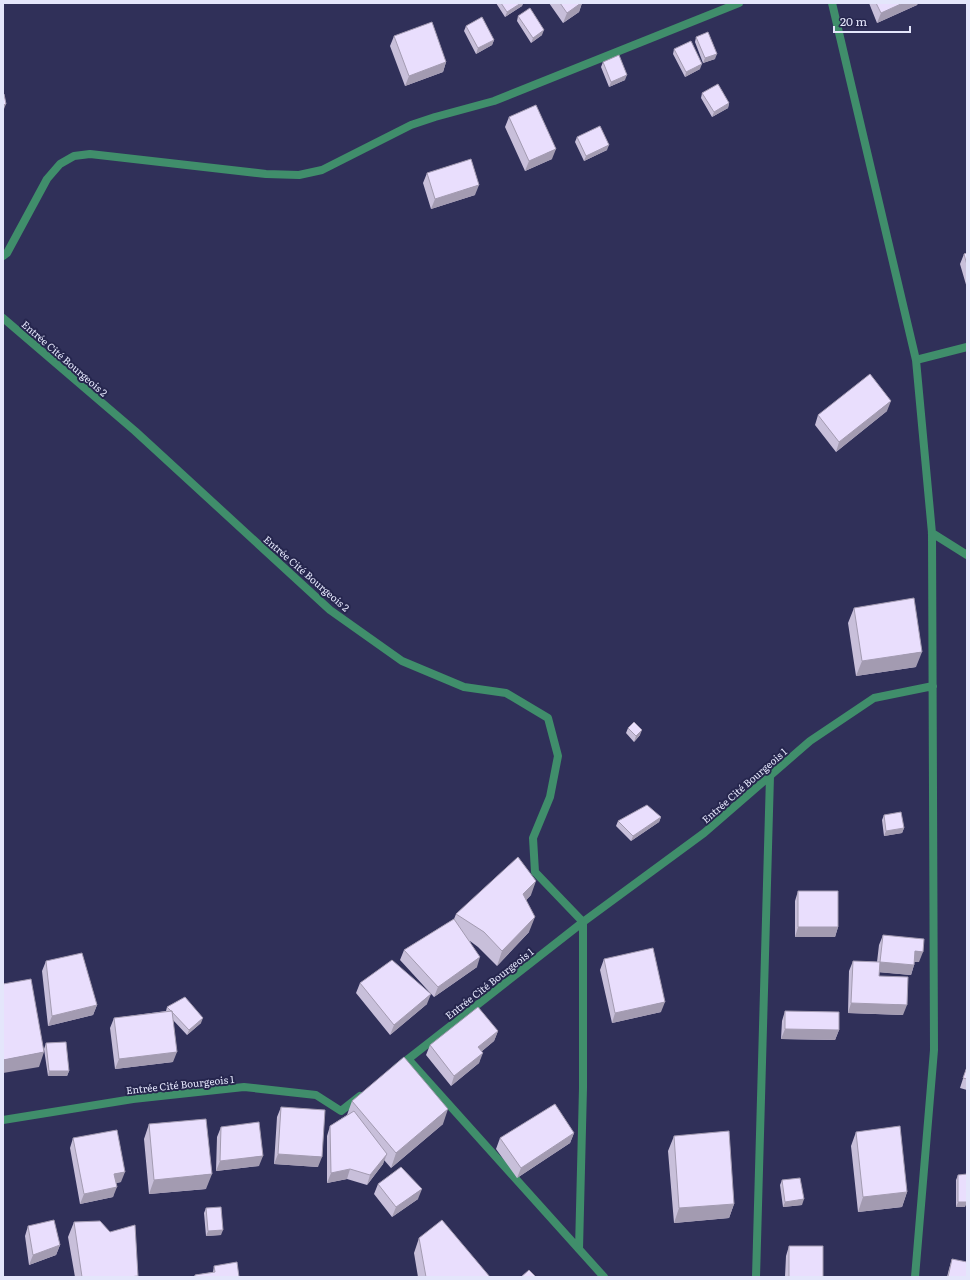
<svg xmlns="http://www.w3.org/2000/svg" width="970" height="1280" viewBox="0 0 970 1280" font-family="Literata,serif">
  <rect width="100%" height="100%" fill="#303059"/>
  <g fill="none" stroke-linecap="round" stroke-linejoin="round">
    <!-- minor -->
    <path stroke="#408e6b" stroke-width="8" d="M832,3L916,360L932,533L934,1050L915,1277
      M3,256L7,253L47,179L60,164L74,156L90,154L266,174L299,175L322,170L411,125L435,117L494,101L739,3
      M3,318L135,431L330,610L402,661L464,687L506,693L548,718L558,756L550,797L533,838L535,872L583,922V1088L579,1249
      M916,360L967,347
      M932,533L967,555
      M408,1059L604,1277
      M398,1067L583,922L704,833L810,741L874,698L933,686
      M3,1120L133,1099L244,1087L316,1095L341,1111L360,1096
      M756,1277L770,776"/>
  </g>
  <!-- wall -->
  <path fill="#c8bfda" d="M496,3H523L522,6L505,17Z
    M549,3H582L579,12L563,23Z
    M869,3H918L917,5L877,23Z
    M518,16L542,35L531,43L517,21Z
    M466,26L494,40L492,45L476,54L464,31Z
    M394,36L446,62L443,72L405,86L390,46Z
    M696,37L715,59L703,63L695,42Z
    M674,49L700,69L685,77L673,54Z
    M603,62L625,80L609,87L601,67Z
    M702,93L729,103L728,108L712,117L701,98Z
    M509,117L552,159L525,171L505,127Z
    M577,137L607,150L584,161L575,142Z
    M427,173L475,195L431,209L423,183Z
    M967,253V288L960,264L964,254Z
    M887,411L836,452L815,425L818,415Z
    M854,608L916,667L856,676L848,623Z
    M628,728L640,735L634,742L626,733Z
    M884,815L904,828L902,833L884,836L882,820Z
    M661,817L659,822L631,841L616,826L618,821Z
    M798,891L838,927L835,937H795V901Z
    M531,895L526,900L529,932L497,966L478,947L470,941L477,967L434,997L400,960L404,950L454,919L456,914Z
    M883,935L919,962H914V965L911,975L879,972V976L903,1015L848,1013L849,971L853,961L877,962L879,945Z
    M604,959L661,1012L612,1023L600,970Z
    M46,961L97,1005L93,1015L48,1026L42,971Z
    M360,983L427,1004L390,1035L356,993Z
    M167,1007L201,1023L187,1035L173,1020V1062L115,1069L110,1028L114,1018L166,1011Z
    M785,1011L839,1030L835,1040L781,1039L782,1021Z
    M498,1031L494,1041L482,1051L479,1063L451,1086L426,1055L430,1045Z
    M46,1043L69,1071L67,1076H48L44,1049Z
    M967,1066V1090L960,1088Z
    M352,1101L443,1124L391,1168L384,1160L383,1164L367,1185L347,1179L327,1183V1136L330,1126L347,1115Z
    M281,1107L318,1167L274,1164L277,1117Z
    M149,1124L206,1189L149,1194L144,1139Z
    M221,1127L259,1166L216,1171L217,1137Z
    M856,1132L907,1192L902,1207L858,1212L851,1146Z
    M574,1133L570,1143L517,1178L496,1149L500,1138Z
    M674,1136L734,1204L729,1218L674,1223L668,1151Z
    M73,1138L121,1182L116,1183L113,1197L80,1204L70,1148Z
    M958,1175L965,1207H956V1180Z
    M782,1180L802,1205L783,1207L780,1185Z
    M378,1184L418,1199L392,1217L374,1194Z
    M206,1208L221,1235L206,1236L204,1213Z
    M74,1222L138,1276V1277H75L68,1237Z
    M28,1226L60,1245L56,1255L29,1265L25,1236Z
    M419,1238L490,1277H418L414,1253Z
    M789,1246L823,1277H785L786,1256Z
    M952,1259L967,1277H947L949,1269Z
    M214,1266L239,1277H194L195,1275L213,1272Z"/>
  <!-- shaded-wall -->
  <path fill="#a39bb1" d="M521,3H523L522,6L505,17L507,12Z
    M581,3H582L579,12L563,23L567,13Z
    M903,3H918L917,5L877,23L881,13Z
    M544,30L542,35L531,43L533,38Z
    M494,40L492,45L476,54L478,48Z
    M717,54L715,59L703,63L705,58Z
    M446,62L443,72L405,86L409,76Z
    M702,64L700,69L685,77L686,72Z
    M627,75L625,80L609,87L611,82Z
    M729,103L728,108L712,117L714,112Z
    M6,104L4,109H3V105Z
    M609,145L607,150L584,161L586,156Z
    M556,149L552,159L525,171L529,161Z
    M479,185L475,195L431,209L435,199Z
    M891,401L887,411L836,452L839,442Z
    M922,652L916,667L856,676L862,661Z
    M642,730L640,735L634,742L636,736Z
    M661,817L659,822L631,841L633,836Z
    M904,828L902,833L884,836L886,831Z
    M536,881L531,895L518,909L523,894Z
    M535,917L529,932L497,966L502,951Z
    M798,927H838L835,937H795Z
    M915,951L923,952L919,962H912Z
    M480,957L477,967L434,997L438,987Z
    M880,962L914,965L911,975L876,972Z
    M431,994L427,1004L390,1035L394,1025Z
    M665,1002L661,1012L612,1023L615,1013Z
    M851,1003L907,1005L903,1015L848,1013Z
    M97,1005L93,1015L48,1026L52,1016Z
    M203,1018L201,1023L187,1035L189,1030Z
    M785,1029L839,1030L835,1040L781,1039Z
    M498,1031L494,1041L475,1057L478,1047Z
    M44,1052L39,1067L3,1073V1060Z
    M177,1052L173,1062L115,1069L119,1059Z
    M483,1053L479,1063L451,1086L454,1076Z
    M49,1071H69L67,1076H48Z
    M448,1109L443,1124L391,1168L396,1153Z
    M574,1133L570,1143L517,1178L521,1168Z
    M278,1154L322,1157L318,1167L274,1164Z
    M387,1154L383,1164L367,1185L370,1175Z
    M263,1156L259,1166L216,1171L220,1161Z
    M350,1169L347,1179L327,1183L331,1173Z
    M125,1172L121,1182L111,1184L114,1174Z
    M212,1174L206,1189L149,1194L154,1180Z
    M117,1187L113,1197L80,1204L84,1194Z
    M422,1189L418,1199L392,1217L396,1207Z
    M907,1192L902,1207L858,1212L863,1197Z
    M804,1199L802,1205L783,1207L785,1202Z
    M958,1202H967V1203L965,1207H956Z
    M734,1204L729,1218L674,1223L679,1208Z
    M223,1230L221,1235L206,1236L208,1231Z
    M60,1245L56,1255L29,1265L33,1255Z"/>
  <!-- building -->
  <path fill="#e9defd" stroke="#a39bb1" d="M501,3H521L507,12Z
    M560,3H581L567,13Z
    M876,3H903L881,13Z
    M530,8L544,30L533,38L518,16Z
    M482,17L494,40L478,48L466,26Z
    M432,22L446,62L409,76L394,36Z
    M708,32L717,54L705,58L696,37Z
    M691,41L702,64L686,72L674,49Z
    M619,55L627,75L611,82L603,62Z
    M718,84L729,103L714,112L702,93Z
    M3,94H4L6,104L3,105Z
    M536,105L556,149L529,161L509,117Z
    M600,126L609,145L586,156L577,137Z
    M471,159L479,185L435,199L427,173Z
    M967,253V265L964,254Z
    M870,374L891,401L839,442L818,415Z
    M914,598L922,652L862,661L854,608Z
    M634,722L642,730L636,736L628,728Z
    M647,805L661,817L633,836L618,821Z
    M901,812L904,828L886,831L884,815Z
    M518,857L536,881L523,894L535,917L502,951L484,932L456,914Z
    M798,891H838V927H798Z
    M454,919L480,957L438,987L404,950Z
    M883,935L924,939L923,952L915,951L914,965L880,962Z
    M653,948L665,1002L615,1013L604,959Z
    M82,953L97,1005L52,1016L46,961Z
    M392,960L431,994L394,1025L360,983Z
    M853,961L880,962L879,976L908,977L907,1005L851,1003Z
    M31,979L44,1052L3,1060V984Z
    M185,997L203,1018L189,1030L172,1012V1011H171L167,1007Z
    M478,1007L498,1031L478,1047L483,1053L454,1076L430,1045Z
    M172,1011L177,1052L119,1059L114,1018Z
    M785,1011L839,1012V1030L785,1029Z
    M66,1042L69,1071H49L46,1043Z
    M404,1057L448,1109L396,1153L352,1101Z
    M967,1067V1079L963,1078Z
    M555,1104L574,1133L521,1168L500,1138Z
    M281,1107L325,1110L322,1157L278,1154Z
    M354,1111L387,1154L370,1175L350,1169L331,1173L330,1126Z
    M206,1119L212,1174L154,1180L149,1124Z
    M259,1122L263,1156L220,1161L221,1127Z
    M900,1126L907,1192L863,1197L856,1132Z
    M117,1130L125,1172L114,1174L117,1187L84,1194L73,1138Z
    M729,1131L734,1204L679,1208L674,1136Z
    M401,1167L422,1189L396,1207L378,1184Z
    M967,1174V1202H958V1175Z
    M800,1178L804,1199L785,1202L782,1180Z
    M221,1207L223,1230L208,1231L206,1208Z
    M54,1220L60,1245L33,1255L28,1226Z
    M442,1220L490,1277H426L419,1238Z
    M100,1221L110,1232L135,1225L138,1276L129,1277H82L74,1222Z
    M789,1246H823V1277H789Z
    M952,1259L967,1262V1277H948Z
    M237,1262L239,1277H195V1275L215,1272L214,1266Z
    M529,1270L536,1277H521Z"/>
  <g text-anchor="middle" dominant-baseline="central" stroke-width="4" stroke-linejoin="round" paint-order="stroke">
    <!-- street labels -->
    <g font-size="10" fill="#e4e6fb" stroke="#26264e">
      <text transform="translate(65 358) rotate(41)">Entrée Cité Bourgeois 2</text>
      <text transform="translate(307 573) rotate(41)">Entrée Cité Bourgeois 2</text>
      <text transform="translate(744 785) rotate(-41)">Entrée Cité Bourgeois 1</text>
      <text transform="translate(489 983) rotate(-38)">Entrée Cité Bourgeois 1</text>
      <text transform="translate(180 1084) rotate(-6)">Entrée Cité Bourgeois 1</text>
    </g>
  </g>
  <!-- border -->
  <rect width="970" height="1280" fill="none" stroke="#e4e6fb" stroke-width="8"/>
  <!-- scale -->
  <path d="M834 26v6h76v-6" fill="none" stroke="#e4e6fb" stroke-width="2"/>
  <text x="840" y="26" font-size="12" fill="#e4e6fb" stroke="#26264e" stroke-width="3" paint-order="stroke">20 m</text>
</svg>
